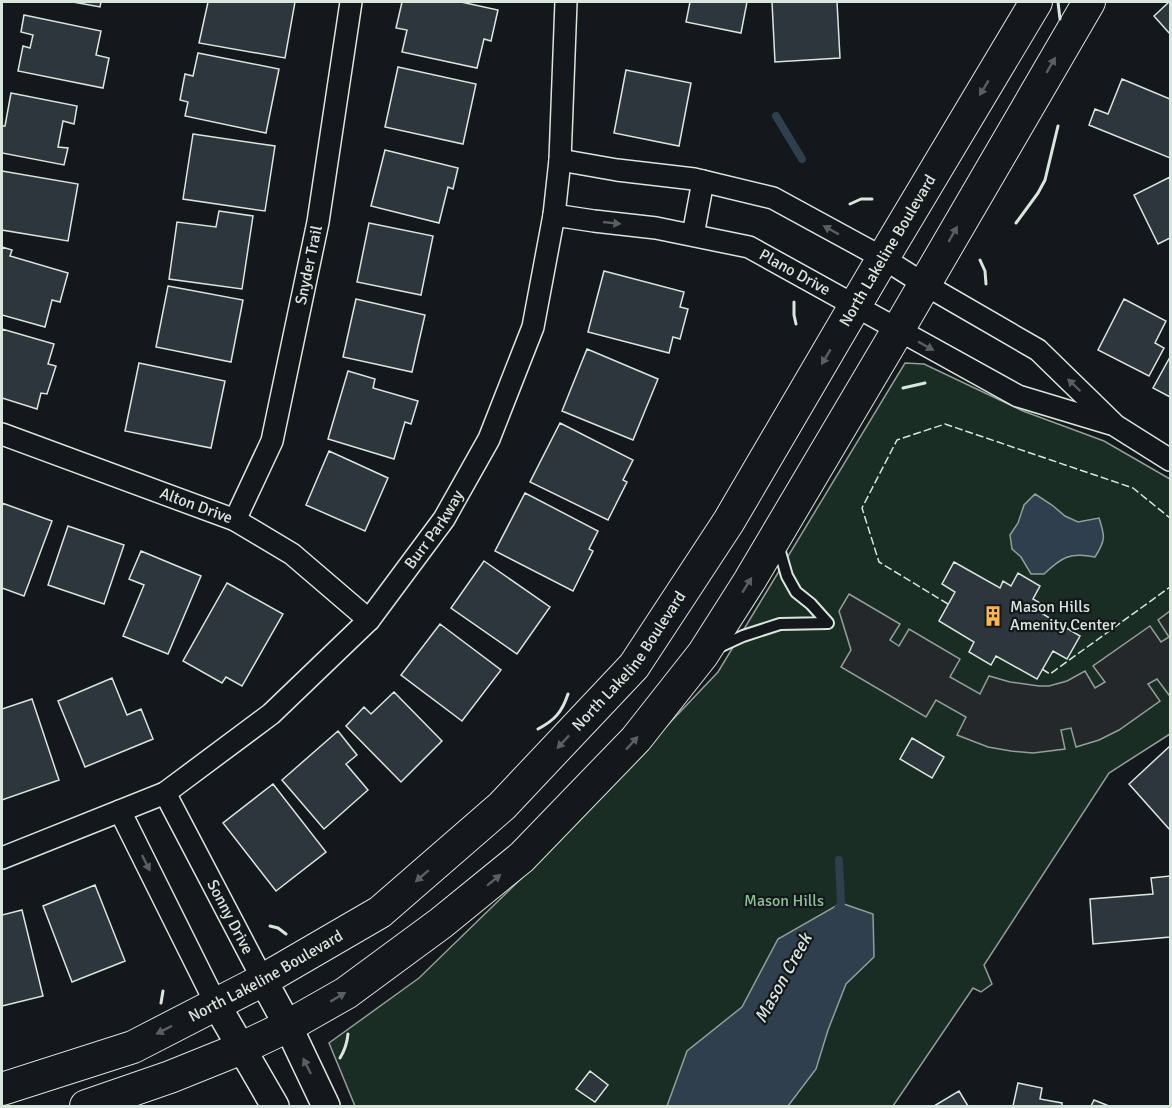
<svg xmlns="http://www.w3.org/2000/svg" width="1172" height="1108" viewBox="0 0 1172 1108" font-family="Signika,sans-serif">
  <rect width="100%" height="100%" fill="#14181c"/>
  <!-- green -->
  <path fill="#1a2d24" stroke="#939e99" stroke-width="1.5" d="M905,363L924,364L1023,411L1104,441L1170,479V734L1109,773L984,965L992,984L981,992L973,988L893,1106H355L329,1043L419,978L527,873L718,672Z"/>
  <!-- parking -->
  <path fill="#24282b" stroke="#939e99" stroke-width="1.5" d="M849,594L900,624L890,640L899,646L909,629L960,659L950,677L980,694L989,676L1010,682L1039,686H1049L1067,681L1085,671L1095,688L1105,682L1093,666L1150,626L1161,642L1169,637L1158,620L1170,611V694L1169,695L1157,679L1148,684L1160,701L1119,730L1099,740L1076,747L1071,728L1061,730L1065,749L1033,753L1011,751L988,747L957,735L966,717L936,700L926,717L841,667L851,650L839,611Z"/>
  <!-- water -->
  <path fill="#2f3f4d" stroke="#939e99" stroke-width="1.5" d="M1035,494L1052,505L1065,516L1078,522L1099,518C1105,536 1106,540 1095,557C1070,552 1062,557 1044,574H1031L1021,557L1012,549L1010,535L1018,523L1024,505Z
    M841,903L873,914L874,957L846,984L828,1030L816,1069L788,1106H667L687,1051L742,1007L778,939Z"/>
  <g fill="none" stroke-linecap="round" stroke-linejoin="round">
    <!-- stream -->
    <path stroke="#2f3f4d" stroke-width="8" d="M776,116L802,159
      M837,911L841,903L839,860"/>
  </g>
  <!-- building -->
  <path fill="#2c363c" stroke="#d8e6dc" stroke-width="1.5" d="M73,2H101L100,7Z
    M208,2H295L285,58L199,43Z
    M402,2H461L498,10L491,41L484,39L477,68L402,52L407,30L396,28Z
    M690,2H747L741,33L686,22Z
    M772,2H837L840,58L775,62Z
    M1169,2H1170V34L1154,16Z
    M24,15L101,31L96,55L109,58L103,88L18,71L23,46L30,48L33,35L21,32Z
    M198,53L279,69L266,133L185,116L188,102L180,100L185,74L193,76Z
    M398,67L476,84L463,144L385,127Z
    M626,70L691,83L679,146L614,133Z
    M1122,79L1170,99V158L1089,125L1095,109L1108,114Z
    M11,93L77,106L74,124L63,121L58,147L68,148L64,165L2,153V126H5Z
    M193,134L275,146L265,211L183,199Z
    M385,150L458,168L453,189L448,187L439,223L371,206Z
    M2,171L78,184L68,241L2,230Z
    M1170,177V238L1158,244L1134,195Z
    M219,211L253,216L242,289L169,279L177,222L216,227Z
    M369,223L433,236L421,295L357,282Z
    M2,247L12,250L10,256L68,273L60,302L52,300L45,327L2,315Z
    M604,271L684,292L680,307L688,309L680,339L673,337L669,353L588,332Z
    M168,286L243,300L231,362L156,347Z
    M356,299L425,315L412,372L343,357Z
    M1124,299L1166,321L1155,343L1164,348L1149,376L1098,350Z
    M2,329L54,344L48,364L56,366L47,394L41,393L37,409L2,398Z
    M587,349L658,379L633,440L562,411Z
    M1170,357V397L1153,388Z
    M139,363L225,381L211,448L125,431Z
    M348,371L375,379L373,388L418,401L411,424L405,422L394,459L328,439Z
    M560,423L633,460L623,480L627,482L608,520L530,482Z
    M329,451L388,478L365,531L306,505Z
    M525,493L598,531L589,549L593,551L573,591L495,551Z
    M2,503L52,521L24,596L2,588Z
    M68,526L124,545L104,604L48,585Z
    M141,551L201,576L168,654L123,636L144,585L129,579Z
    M484,561L550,607L517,654L451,608Z
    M954,562L1000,588L1003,581L1011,586L1018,573L1040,586L1033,599L1040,603L1036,610L1080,636L1067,659L1053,651L1037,679L996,656L991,665L969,652L974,642L939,621L955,592L942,584Z
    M227,583L283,614L242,686L226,677L222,683L183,661Z
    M440,624L501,670L462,721L401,675Z
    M112,678L127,715L141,709L153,739L85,767L58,701Z
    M394,692L442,741L401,782L346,726L364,707L371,714Z
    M32,699L59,780L2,800V709Z
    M338,731L357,755L346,764L368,790L324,829L282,780Z
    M912,738L944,757L932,778L900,759Z
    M1170,746V830L1129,784Z
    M273,784L326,852L276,891L223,823Z
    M1170,876V937L1093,944L1090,899L1153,894L1151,878Z
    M95,885L125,961L72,982L43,906Z
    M22,910L43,996L2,1006V915Z
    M590,1071L608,1085L595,1102L576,1089Z
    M1018,1083L1042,1088L1040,1099L1062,1103V1106H1013Z
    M959,1091L968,1106H934Z
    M1094,1100L1109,1106H1091Z"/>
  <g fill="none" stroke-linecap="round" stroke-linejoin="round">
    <!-- service casing -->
    <g stroke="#d8e6dc" stroke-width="14">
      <path id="service" d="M778,545L787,576L796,592L811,604L828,623
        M717,648L743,636L780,624L828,623"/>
    </g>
    <!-- minor casing -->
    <g stroke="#d8e6dc" stroke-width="24">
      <g id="minor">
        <path d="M560,160L617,170L694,179L773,198L883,258L924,284L1038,350L1116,426L1170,460"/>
        <path id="s1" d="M554,215L594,221L656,228L749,247L1018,396L1111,424"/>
        <path d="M693,235L703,181"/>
        <path id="s2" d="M2,434L235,520L292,554L369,620"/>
        <path id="s3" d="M235,520L272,441L318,222L351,2"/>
        <path id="s4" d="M165,793L263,980"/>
        <path d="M120,811L216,1004"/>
        <path id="s5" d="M2,858L165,793L271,714L369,620L444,519L489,439L533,327L554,215L560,160L566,2"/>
      </g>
    </g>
    <!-- tertiary casing -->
    <g stroke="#d8e6dc" stroke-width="30">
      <path id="tertiary" d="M263,980L288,1026L326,1106
        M216,1004L275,1106"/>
    </g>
    <!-- secondary casing -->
    <g stroke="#d8e6dc" stroke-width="34">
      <g id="secondary">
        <path id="s6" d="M2,1089L133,1047L263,980L380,912L502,806L634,666L729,521L883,258L1036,2"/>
        <path d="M86,1106L170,1077L242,1048L288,1026L346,993L441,923L522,857L636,739L703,654L750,580L898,330L1089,2"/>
      </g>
    </g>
    <!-- service -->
    <use href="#service" stroke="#14181c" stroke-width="10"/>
    <!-- minor -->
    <use href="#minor" stroke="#14181c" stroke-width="21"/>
    <!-- tertiary -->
    <use href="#tertiary" stroke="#14181c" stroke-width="27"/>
    <!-- secondary -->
    <use href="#secondary" stroke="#14181c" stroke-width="32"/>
    <!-- fence -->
    <path stroke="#d8e6dc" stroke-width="1.5" stroke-dasharray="8 3" stroke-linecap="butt" d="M948,604L879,562L862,508L897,440L945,424L1133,488L1170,518
      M1042,669L1050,674L1170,587"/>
    <!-- wall -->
    <path stroke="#d8e6dc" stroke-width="3" d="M1058,2L1060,19
      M850,204L861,199H872
      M1016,223L1038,193L1045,180L1058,126
      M980,260L985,271L986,284
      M794,302V315L796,324
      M903,388L925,383
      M538,729C555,720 562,712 568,694
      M270,926L278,928L286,934
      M161,1003L163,991
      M340,1058C345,1050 347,1044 348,1034"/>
  </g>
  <!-- one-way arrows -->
  <defs><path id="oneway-solid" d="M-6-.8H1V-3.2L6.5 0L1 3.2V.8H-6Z" transform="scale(1.5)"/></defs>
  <g fill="#59605f">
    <use href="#oneway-solid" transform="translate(1051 65) rotate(-60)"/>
    <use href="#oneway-solid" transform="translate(984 88) rotate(121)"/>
    <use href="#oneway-solid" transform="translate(612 223) rotate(6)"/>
    <use href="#oneway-solid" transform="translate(831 230) rotate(-151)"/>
    <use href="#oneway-solid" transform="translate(953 234) rotate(-60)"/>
    <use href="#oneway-solid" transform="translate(926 346) rotate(29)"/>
    <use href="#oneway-solid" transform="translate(826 357) rotate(121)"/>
    <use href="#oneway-solid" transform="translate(1074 385) rotate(-136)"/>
    <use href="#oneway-solid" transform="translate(747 585) rotate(-58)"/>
    <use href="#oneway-solid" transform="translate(563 742) rotate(133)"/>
    <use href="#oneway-solid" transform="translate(632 743) rotate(-48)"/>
    <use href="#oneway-solid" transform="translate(146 863) rotate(63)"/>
    <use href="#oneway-solid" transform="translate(422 876) rotate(139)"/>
    <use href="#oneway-solid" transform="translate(494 880) rotate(-39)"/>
    <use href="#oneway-solid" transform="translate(338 997) rotate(-31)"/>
    <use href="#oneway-solid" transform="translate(164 1030) rotate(153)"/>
    <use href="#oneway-solid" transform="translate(307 1066) rotate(-116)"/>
  </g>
  <!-- icons -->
  <defs>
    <g id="building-bare" transform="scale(1.62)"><path d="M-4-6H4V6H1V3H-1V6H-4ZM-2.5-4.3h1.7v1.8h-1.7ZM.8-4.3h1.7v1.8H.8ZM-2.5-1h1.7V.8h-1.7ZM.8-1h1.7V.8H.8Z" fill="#ffb74d" stroke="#14181c" stroke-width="2.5" paint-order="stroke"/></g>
  </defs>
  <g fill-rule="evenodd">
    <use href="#building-bare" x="993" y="616"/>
  </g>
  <g text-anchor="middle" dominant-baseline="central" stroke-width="4.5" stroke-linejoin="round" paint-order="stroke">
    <!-- street labels -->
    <g font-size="16" fill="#d8e6dc" stroke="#14181c">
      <text stroke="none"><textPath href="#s6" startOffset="1260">North Lakeline Boulevard</textPath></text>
      <text stroke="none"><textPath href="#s3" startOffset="267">Snyder Trail</textPath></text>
      <text stroke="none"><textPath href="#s1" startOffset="250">Plano Drive</textPath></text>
      <text stroke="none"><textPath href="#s2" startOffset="207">Alton Drive</textPath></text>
      <text stroke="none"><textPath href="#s5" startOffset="555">Burr Parkway</textPath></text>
      <text stroke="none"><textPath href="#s6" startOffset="774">North Lakeline Boulevard</textPath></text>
      <text stroke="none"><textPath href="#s4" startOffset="140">Sonny Drive</textPath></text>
      <text stroke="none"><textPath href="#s6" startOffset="288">North Lakeline Boulevard</textPath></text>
    </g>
    <!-- poi labels -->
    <g font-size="16" fill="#d8e6dc" stroke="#14181c" text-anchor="start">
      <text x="1010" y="607">Mason Hills<tspan x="1010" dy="18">Amenity Center</tspan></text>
    </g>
    <!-- park labels -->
    <g font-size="16" fill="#8ac095" stroke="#14181c">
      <text x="784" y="901">Mason Hills</text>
    </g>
    <!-- water labels -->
    <g font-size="18" font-style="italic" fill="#d8e6dc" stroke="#14181c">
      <text transform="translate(783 978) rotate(-61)">Mason Creek</text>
    </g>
  </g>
  <!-- border -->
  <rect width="1172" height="1108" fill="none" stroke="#d8e6dc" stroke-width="6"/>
</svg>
